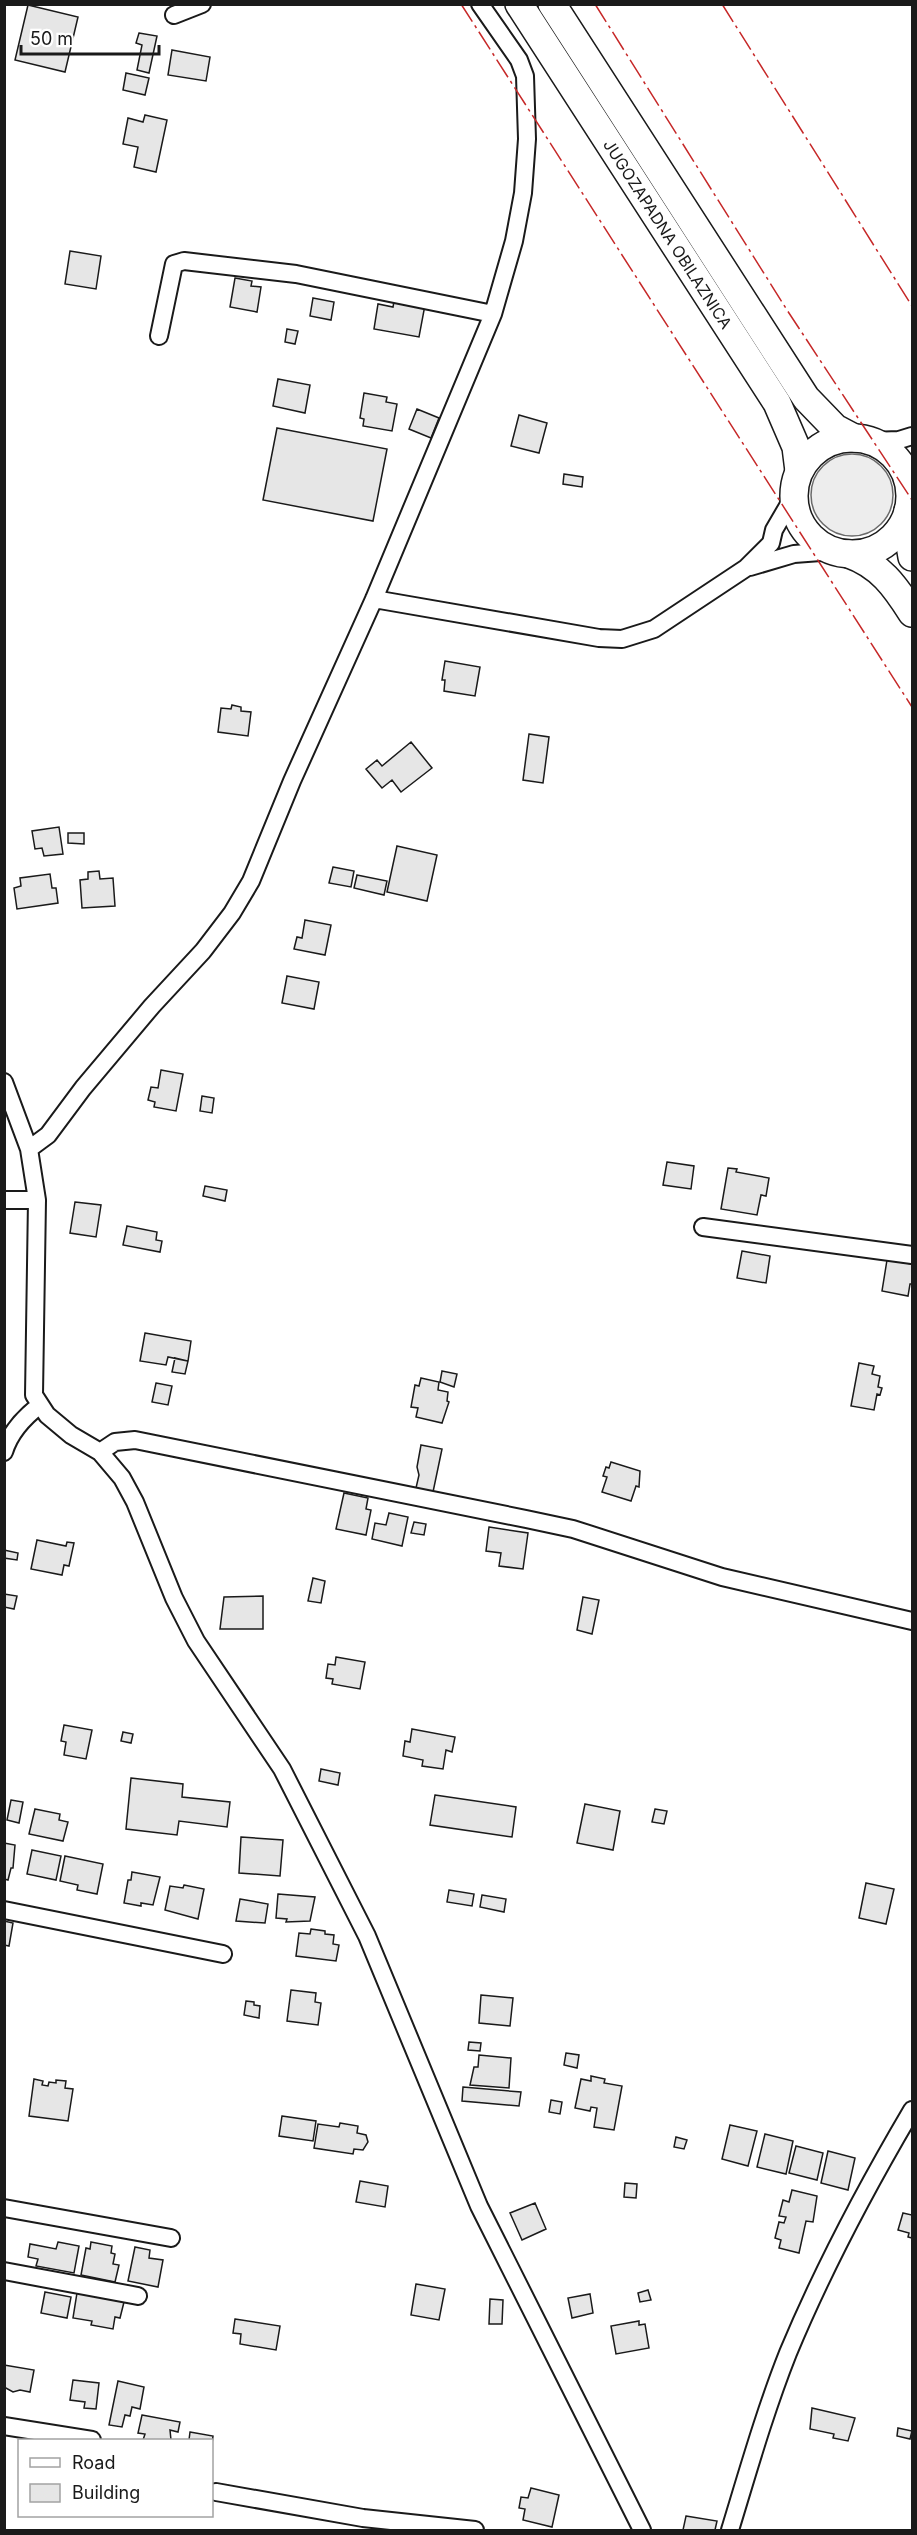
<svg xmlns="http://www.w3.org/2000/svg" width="917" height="2535" viewBox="0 0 917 2535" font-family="Inter,sans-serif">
  <rect width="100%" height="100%" fill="#fff"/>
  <!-- built -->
  <path fill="#ededed" stroke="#6a6a6a" stroke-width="1.5" d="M811 495a41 41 0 1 1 82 0a41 41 0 1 1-82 0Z"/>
  <!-- building -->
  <path fill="#e6e6e6" stroke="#1a1a1a" stroke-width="1.5" d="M28,5L78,17L65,72L15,60Z
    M139,33L157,36L149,73L137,70L142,45L136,43Z
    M172,50L210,57L206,81L168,75Z
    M126,73L149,78L145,95L123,90Z
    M145,115L167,120L156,172L134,167L138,147L123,144L128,118L143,122Z
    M70,251L101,256L96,289L65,284Z
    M235,278L252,281L251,286L261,287L257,312L230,307Z
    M395,296L425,305L419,337L374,329L378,304L393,307Z
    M313,298L334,302L331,320L310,316Z
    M287,329L298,331L295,344L285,342Z
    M278,379L310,385L305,413L273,406Z
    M364,393L387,397L386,402L397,404L392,431L363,426L364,419L360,418Z
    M417,409L439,418L431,438L409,429Z
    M519,415L547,423L539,453L511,446Z
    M277,428L387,449L373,521L263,500Z
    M564,474L583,477L582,487L563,484Z
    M445,661L480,667L475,696L444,691L445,680H442Z
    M232,705L241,707V711L251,712L248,736L218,732L221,708L231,709Z
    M529,734L549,737L543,783L523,780Z
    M411,742L432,768L401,792L392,780L382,788L366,769L377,760L382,766Z
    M59,827L63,854L44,856L42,848L35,849L32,831Z
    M68,833H84V844L68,843Z
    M397,846L437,855L427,901L387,892Z
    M333,867L354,871L351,887L329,883Z
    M99,871L100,879L113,878L115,906L82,908L80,880L88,879V872Z
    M50,874L52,888H56L58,903L17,909L14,888L21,886L20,878Z
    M357,875L387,881L384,895L354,888Z
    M305,920L331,925L325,955L294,949L297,937L302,938Z
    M287,976L319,982L314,1009L282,1003Z
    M161,1070L183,1074L176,1111L154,1107L155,1102L148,1100L151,1087L158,1088Z
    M202,1096L214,1098L212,1113L200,1111Z
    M667,1162L694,1166L691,1189L663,1185Z
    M728,1168L737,1169L736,1172L769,1178L766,1196L761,1195L757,1215L721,1209Z
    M205,1186L227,1190L225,1201L203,1196Z
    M75,1202L101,1205L96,1237L70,1233Z
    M127,1226L157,1232L156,1240L162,1241L160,1252L123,1245Z
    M742,1251L770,1256L766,1283L737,1278Z
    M887,1260L912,1264V1284H910L908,1296L882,1291Z
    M145,1333L191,1341L188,1361L168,1357L166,1365L140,1361Z
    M175,1358L188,1361L185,1374L172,1372Z
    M859,1363L874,1366L872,1374L880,1376L878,1387L882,1388L880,1395L877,1394L874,1410L851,1406Z
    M442,1371L457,1374L454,1387L440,1382Z
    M421,1378L439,1382L438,1390L448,1392L447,1401L449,1402L442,1423L416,1417L418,1408L411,1407L415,1385L419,1386Z
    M156,1383L172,1386L168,1405L152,1402Z
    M421,1445L442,1449L433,1492L416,1488L419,1475L417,1467Z
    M611,1462L640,1471L639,1487L636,1486L631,1501L602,1492L607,1477L603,1476L606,1467L609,1468Z
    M344,1493L368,1498L366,1509L371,1510L366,1535L336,1529Z
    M389,1513L408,1517L402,1546L372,1539L375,1523L386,1525Z
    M414,1522L426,1524L424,1535L411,1533Z
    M489,1527L528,1533L523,1569L499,1566L501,1553L486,1551Z
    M37,1540L66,1546L67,1542L74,1543L69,1566L64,1565L62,1575L31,1569Z
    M4,1550L18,1553L17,1560L4,1558Z
    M313,1578L325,1581L321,1603L308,1601Z
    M4,1594L17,1596L14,1609L4,1607Z
    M263,1596V1629H220L224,1597Z
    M583,1597L599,1600L592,1634L577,1630Z
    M336,1657L365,1662L360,1689L332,1684L333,1679L326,1678L328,1664L335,1665Z
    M64,1725L92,1730L86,1759L64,1755L66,1742L61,1741Z
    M412,1729L455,1737L452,1752L446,1750L443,1769L422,1766L423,1760L403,1756L405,1741L410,1742Z
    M123,1732L133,1734L131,1743L121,1741Z
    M321,1769L340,1773L338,1785L319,1781Z
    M131,1778L183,1784L182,1797L230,1802L227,1827L179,1821L177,1835L126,1829Z
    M435,1795L516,1807L512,1837L430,1825Z
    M11,1800L23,1802L19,1823L7,1820Z
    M585,1804L620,1811L613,1850L577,1843Z
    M35,1809L60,1814L59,1820L68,1822L63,1841L29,1834Z
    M655,1809L667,1811L664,1824L652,1822Z
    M241,1837L283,1840L280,1876L239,1873Z
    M4,1843L15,1845L13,1868H11L8,1880L4,1879Z
    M32,1850L61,1856L56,1880L27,1874Z
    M65,1856L103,1864L97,1894L77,1890L78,1885L60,1881Z
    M132,1872L160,1877L153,1905L141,1903V1906L124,1903L128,1880H131Z
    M866,1883L894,1889L886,1924L859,1918Z
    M184,1885L204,1889L198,1919L165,1910L170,1886L183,1888Z
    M449,1890L474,1894L472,1906L447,1902Z
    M278,1894L315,1897L310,1921L286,1922L287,1919L276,1918Z
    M482,1895L506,1899L504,1912L480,1907Z
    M240,1899L268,1904L265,1923L236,1921Z
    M4,1921L13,1923L9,1946L4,1945Z
    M311,1929L325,1931V1934L334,1935L333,1944L339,1945L336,1961L296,1956L299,1933L310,1934Z
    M291,1990L316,1993L315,2002L321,2003L318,2025L287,2021Z
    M481,1995L513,1998L510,2026L479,2023Z
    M246,2001L254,2002V2005L260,2006L259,2018L244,2015Z
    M469,2042L481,2043L480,2051L468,2050Z
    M566,2053L579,2055L577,2068L564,2065Z
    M479,2055L511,2058L509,2088L470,2085L474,2067H478Z
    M591,2076L605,2079L604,2083L622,2086L614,2130L594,2127L597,2108L591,2107L590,2111L575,2108L581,2079L591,2081Z
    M34,2079L43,2081L42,2085L48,2086L49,2082L56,2083V2080L66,2081L65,2088L73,2089L68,2121L29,2116Z
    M463,2087L521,2092L519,2106L462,2101Z
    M551,2100L562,2102L560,2114L549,2112Z
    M282,2116L316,2121L313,2141L279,2136Z
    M340,2123L358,2126L357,2133L366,2135L368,2142L363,2150L354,2149L353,2154L314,2148L318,2124L339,2127Z
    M730,2125L757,2131L748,2166L722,2159Z
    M765,2134L793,2141L786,2174L757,2167Z
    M676,2137L687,2140L684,2149L674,2147Z
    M796,2146L823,2153L817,2180L789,2173Z
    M828,2151L855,2158L848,2190L821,2183Z
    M360,2181L388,2186L385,2207L356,2202Z
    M625,2183L637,2184L636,2198L624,2197Z
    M792,2190L817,2196L813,2222L806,2221L799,2253L779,2248L781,2240L775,2238L779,2222L784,2223L786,2217L779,2216L783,2200L789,2202Z
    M535,2203L546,2229L522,2240L510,2213Z
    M903,2213L912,2215V2238L908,2237L909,2233L898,2230Z
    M58,2242L79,2246L74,2273L36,2266L38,2259L28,2257L30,2244L56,2249Z
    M91,2242L112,2246L111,2253L115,2254L113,2264L119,2265L115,2282L81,2275L86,2248L90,2249Z
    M135,2247L150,2250L149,2258L163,2260L158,2287L128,2281Z
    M416,2284L445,2289L439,2320L411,2315Z
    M648,2290L651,2300L640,2302L638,2293Z
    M45,2292L71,2297L67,2318L41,2313Z
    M77,2293L124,2302L120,2318L115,2317L113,2329L91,2325L92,2321L73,2318Z
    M590,2294L593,2313L572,2318L568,2298Z
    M490,2299L503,2300L502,2324H489Z
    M235,2319L280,2326L276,2350L240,2344L241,2334L233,2333Z
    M639,2321V2325L645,2324L649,2348L616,2354L611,2326Z
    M4,2365L34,2370L30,2392L20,2390L13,2392L4,2387Z
    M73,2380L99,2383L96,2409L84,2408L85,2402L70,2400Z
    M118,2381L144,2387L140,2409L132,2407L130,2416L125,2415L122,2427L109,2425Z
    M812,2408L855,2418L848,2441L833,2438L834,2434L810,2429Z
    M142,2415L180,2422L178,2432L170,2430L171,2440H143L145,2434L138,2433Z
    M898,2428L912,2431L910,2439L897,2436Z
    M190,2432L213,2436L212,2444V2440H189Z
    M531,2488L559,2495L552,2527L523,2520L525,2509L519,2508L521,2497L528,2498Z
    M686,2516L717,2521L715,2530H683Z"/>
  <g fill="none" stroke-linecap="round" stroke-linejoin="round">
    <!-- minor casing -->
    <g stroke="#1a1a1a" stroke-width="20">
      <path id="minor" d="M174,15L202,4
        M159,336L174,264L184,261L296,274L493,314
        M870,441L899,440L912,436
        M910,500L912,493
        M750,567L794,554L834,551
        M374,599L599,638L622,639L654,629L746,568L771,543L774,530L788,506L794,489
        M4,1082L29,1149L37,1200L34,1395L47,1415L71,1435L100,1452L122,1478L135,1502L174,1598L196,1641L282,1769L367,1936L479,2206L642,2530
        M29,1149L48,1135L83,1088L152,1006L203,951L232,913L251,881L292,781L374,599L493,314L514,241L523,193L527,139L525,76L519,60L480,4
        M4,1200H37
        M703,1227L912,1255
        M4,1452C10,1432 23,1418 40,1405
        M100,1452L115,1442L135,1440L526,1519L573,1529L722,1577L912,1621
        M4,1910L223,1954
        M4,2208L171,2238
        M4,2271L138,2296
        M4,2426L92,2440
        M216,2492L363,2518L475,2530
        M730,2530C748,2471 765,2411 788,2353C823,2269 866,2188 912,2110"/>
    </g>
    <!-- primary casing -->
    <g stroke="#1a1a1a" stroke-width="30">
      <g id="primary">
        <path id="s1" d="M519,4L777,403L796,447L799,471"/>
        <path d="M552,4L806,398L835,428L854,438"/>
        <circle cx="852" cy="496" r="58"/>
        <path d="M908,511V533L912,557"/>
        <path d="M849,554C880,565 895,586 912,613"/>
      </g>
    </g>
    <!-- minor -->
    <use href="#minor" stroke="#fff" stroke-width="16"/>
    <!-- primary -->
    <use href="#primary" stroke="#fff" stroke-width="27"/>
    <!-- power -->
    <path stroke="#c62828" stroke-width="1.5" stroke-dasharray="21 4.5 3 4.5" stroke-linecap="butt" d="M461,4L912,707
      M595,4L787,310L912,500
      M722,4L912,306"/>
  </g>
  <g text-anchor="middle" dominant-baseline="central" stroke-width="4.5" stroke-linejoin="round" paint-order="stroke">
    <!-- street labels -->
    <g font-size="16" fill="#1a1a1a" stroke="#fff">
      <text stroke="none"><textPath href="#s1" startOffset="274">JUGOZAPADNA OBILAZNICA</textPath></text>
    </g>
  </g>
  <!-- border -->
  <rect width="917" height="2535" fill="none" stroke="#1a1a1a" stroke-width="12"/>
  <!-- legend -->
  <rect x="18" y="2439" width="195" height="78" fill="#ffffff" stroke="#a3a3a3" stroke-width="1.5"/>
  <rect x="30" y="2458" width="30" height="9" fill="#ffffff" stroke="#a3a3a3" stroke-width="1.5"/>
  <text x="72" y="2469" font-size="18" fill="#1a1a1a">Road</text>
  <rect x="30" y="2484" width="30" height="18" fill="#e6e6e6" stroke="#a3a3a3" stroke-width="1.5"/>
  <text x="72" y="2499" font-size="18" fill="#1a1a1a">Building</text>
  <!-- scale -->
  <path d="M21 45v9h138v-9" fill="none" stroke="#1a1a1a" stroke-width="3"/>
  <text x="30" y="45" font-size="18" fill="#1a1a1a" stroke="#ffffff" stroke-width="4.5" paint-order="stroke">50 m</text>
</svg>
